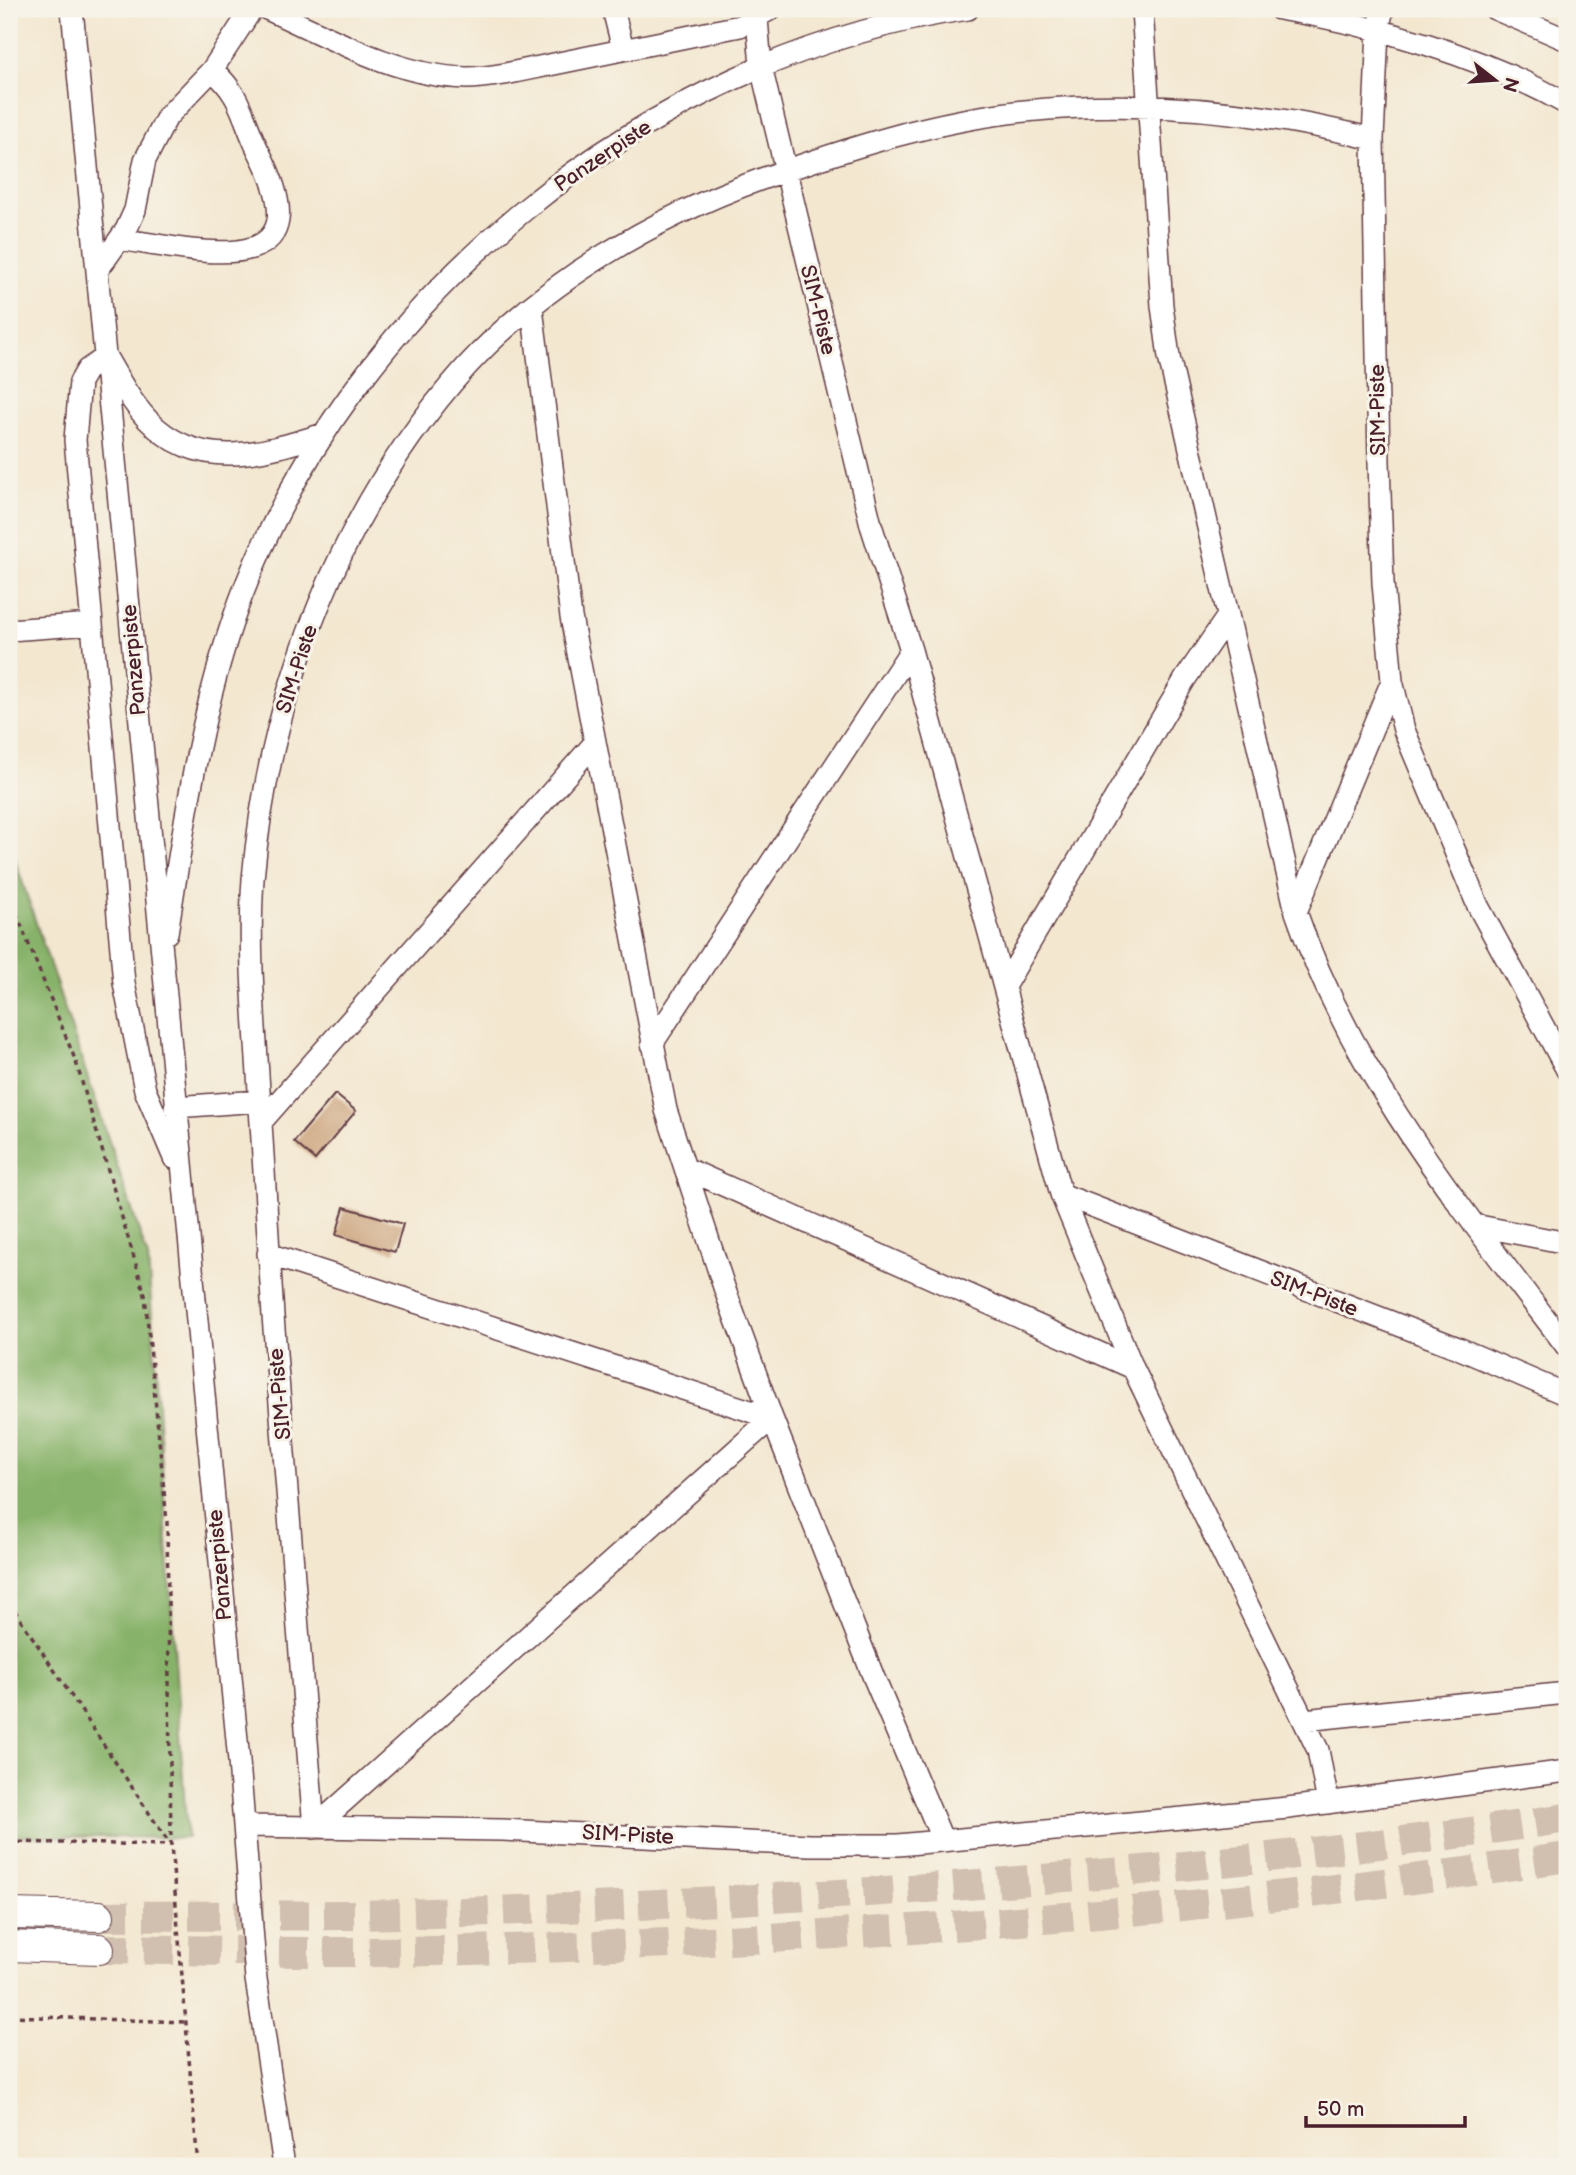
<svg xmlns="http://www.w3.org/2000/svg" width="1576" height="2175" viewBox="0 0 1576 2175" font-family="'Balsamiq Sans',sans-serif">
  <rect width="100%" height="100%" fill="#f7f3e8"/>
  <filter id="ink" filterUnits="userSpaceOnUse"><feTurbulence type="fractalNoise" baseFrequency=".0143" numOctaves="2"/><feDisplacementMap in="SourceGraphic" scale="14" xChannelSelector="R" yChannelSelector="G"/><feConvolveMatrix kernelMatrix="1 2 1 2 8 2 1 2 1" color-interpolation-filters="sRGB"/></filter>
  <filter id="wash" filterUnits="userSpaceOnUse"><feTurbulence type="fractalNoise" baseFrequency=".00686" numOctaves="4" result="noise"/><feDisplacementMap in="SourceGraphic" scale="28" xChannelSelector="R" yChannelSelector="G"/><feGaussianBlur stdDeviation="1.57" result="paint"/><feColorMatrix in="noise" values="0 0 0 0 0 0 0 0 0 0 0 0 0 0 0 0 0 1.4 0 .05"/><feComposite in="paint" operator="in"/></filter>
  <g filter="url(#wash)">
    <rect width="100%" height="100%" fill="#f3e7d0"/>
    <!-- forest -->
    <path fill="#87b269" stroke="#68684a" stroke-width="2" d="M9,842L148,1258L187,1838L9,1836Z"/>
    <g id="blocks">
      <!-- building -->
      <path fill="#cea782" d="M335,1094L356,1111L315,1160L294,1142Z
        M344,1207L403,1224L395,1252L336,1235Z"/>
    </g>
  </g>
  <g filter="url(#ink)">
    <use href="#blocks" fill-opacity="0" stroke="#633d44" stroke-width="2"/>
    <g fill="none" stroke-linecap="round" stroke-linejoin="round">
      <!-- highway-tunnel -->
      <path stroke="#d1bfaf" stroke-width="30" stroke-dasharray="30 15" stroke-linecap="butt" d="M99,1916C210,1915 321,1917 432,1913C811,1901 1192,1875 1567,1818
        M99,1949C210,1950 321,1954 432,1951C811,1942 1193,1915 1567,1857"/>
      <!-- minor casing -->
      <g stroke="#633d44" stroke-width="24">
        <path id="minor" d="M72,9L239,1761L256,1979L284,2166
          M267,9C329,37 398,77 467,78C480,78 493,76 505,74L740,26L771,9
          M613,9L623,49
          M1142,9L1162,306L1169,357L1296,912C1352,1076 1464,1211 1567,1347
          M1279,9C1375,25 1482,56 1567,104
          M1383,9L1378,30L1373,139L1379,462L1383,583L1392,681L1404,730L1478,906L1567,1070
          M1495,9L1567,40
          M757,18L761,67L871,525L911,650L1061,1194L1133,1368L1318,1750L1328,1803
          M120,239C198,251 328,285 259,152C242,119 243,96 212,70
          M97,271L126,230L135,210L145,160L167,117L212,70L252,9
          M532,308L571,617L666,1110L725,1290L772,1418L874,1678L943,1841
          M92,624L124,983L145,1090L174,1158
          M9,630L92,624L75,440L80,382L87,370L106,357C118,378 131,402 148,420C199,473 263,453 324,434
          M1296,912L1392,681
          M167,933C185,820 200,710 239,603C352,298 647,56 968,9
          M1005,985L1185,679L1228,616
          M652,1044L911,650
          M175,1107L260,1101
          M261,1122L593,745
          M685,1168L1133,1368
          M1061,1194L1458,1348L1567,1395
          M1474,1225L1567,1243
          M268,1254L772,1418
          M1304,1720L1567,1693
          M244,1826L502,1830L810,1845H898L1288,1808L1567,1771
          M314,1828C301,1658 287,1487 273,1316C268,1241 264,1166 259,1091C255,1021 248,949 253,879C269,693 341,507 466,367C543,283 654,218 759,180C845,149 935,120 1025,111C1141,99 1261,111 1373,139
          M314,1828L772,1418"/>
      </g>
      <!-- highway casing -->
      <g stroke="#633d44" stroke-width="32">
        <path id="highway" d="M9,1914L99,1916
          M9,1946L99,1949"/>
      </g>
      <!-- path -->
      <path stroke="#633d44" stroke-width="3.5" stroke-dasharray="5 5" stroke-linecap="butt" d="M9,895L76,1062L145,1295L167,1522L171,1845L198,2166
        M9,1602L169,1843
        M9,1842L171,1845
        M9,2016L185,2022"/>
      <!-- minor -->
      <use href="#minor" stroke="#fff" stroke-width="21"/>
      <!-- highway -->
      <use href="#highway" stroke="#fff" stroke-width="30"/>
    </g>
  </g>
  <g text-anchor="middle" dominant-baseline="central" stroke-width="6" stroke-linejoin="round" paint-order="stroke">
    <!-- street labels -->
    <g font-size="21" fill="#4a1f2b" stroke="#f7f3e8">
      <text transform="translate(603 156) rotate(-34)">Panzerpiste</text>
      <text transform="translate(818 310) rotate(76)">SIM-Piste</text>
      <text transform="translate(1378 410) rotate(-91)">SIM-Piste</text>
      <text transform="translate(134 660) rotate(-95)">Panzerpiste</text>
      <text transform="translate(297 669) rotate(-72)">SIM-Piste</text>
      <text transform="translate(1314 1294) rotate(21)">SIM-Piste</text>
      <text transform="translate(280 1394) rotate(-95)">SIM-Piste</text>
      <text transform="translate(220 1565) rotate(-95)">Panzerpiste</text>
      <text transform="translate(628 1835) rotate(3)">SIM-Piste</text>
    </g>
  </g>
  <!-- margin -->
  <rect width="1576" height="2175" fill="none" stroke="#f7f3e8" stroke-width="35"/>
  <!-- north arrow -->
  <g transform="translate(1495 80) rotate(107)" stroke="#f7f3e8" stroke-width="5" paint-order="stroke">
  <path d="M0-5L12 26L0 18L-12 26Z" fill="#4a1f2b"/>
  <text y="-10" font-size="19" font-weight="bold" text-anchor="middle" fill="#4a1f2b">N</text>
  </g>
  <!-- scale -->
  <path d="M1306 2116v10h159v-10" fill="none" stroke="#4a1f2b" stroke-width="3.5"/>
  <text x="1317" y="2116" font-size="21" fill="#4a1f2b" stroke="#f7f3e8" stroke-width="5" paint-order="stroke">50 m</text>
</svg>
